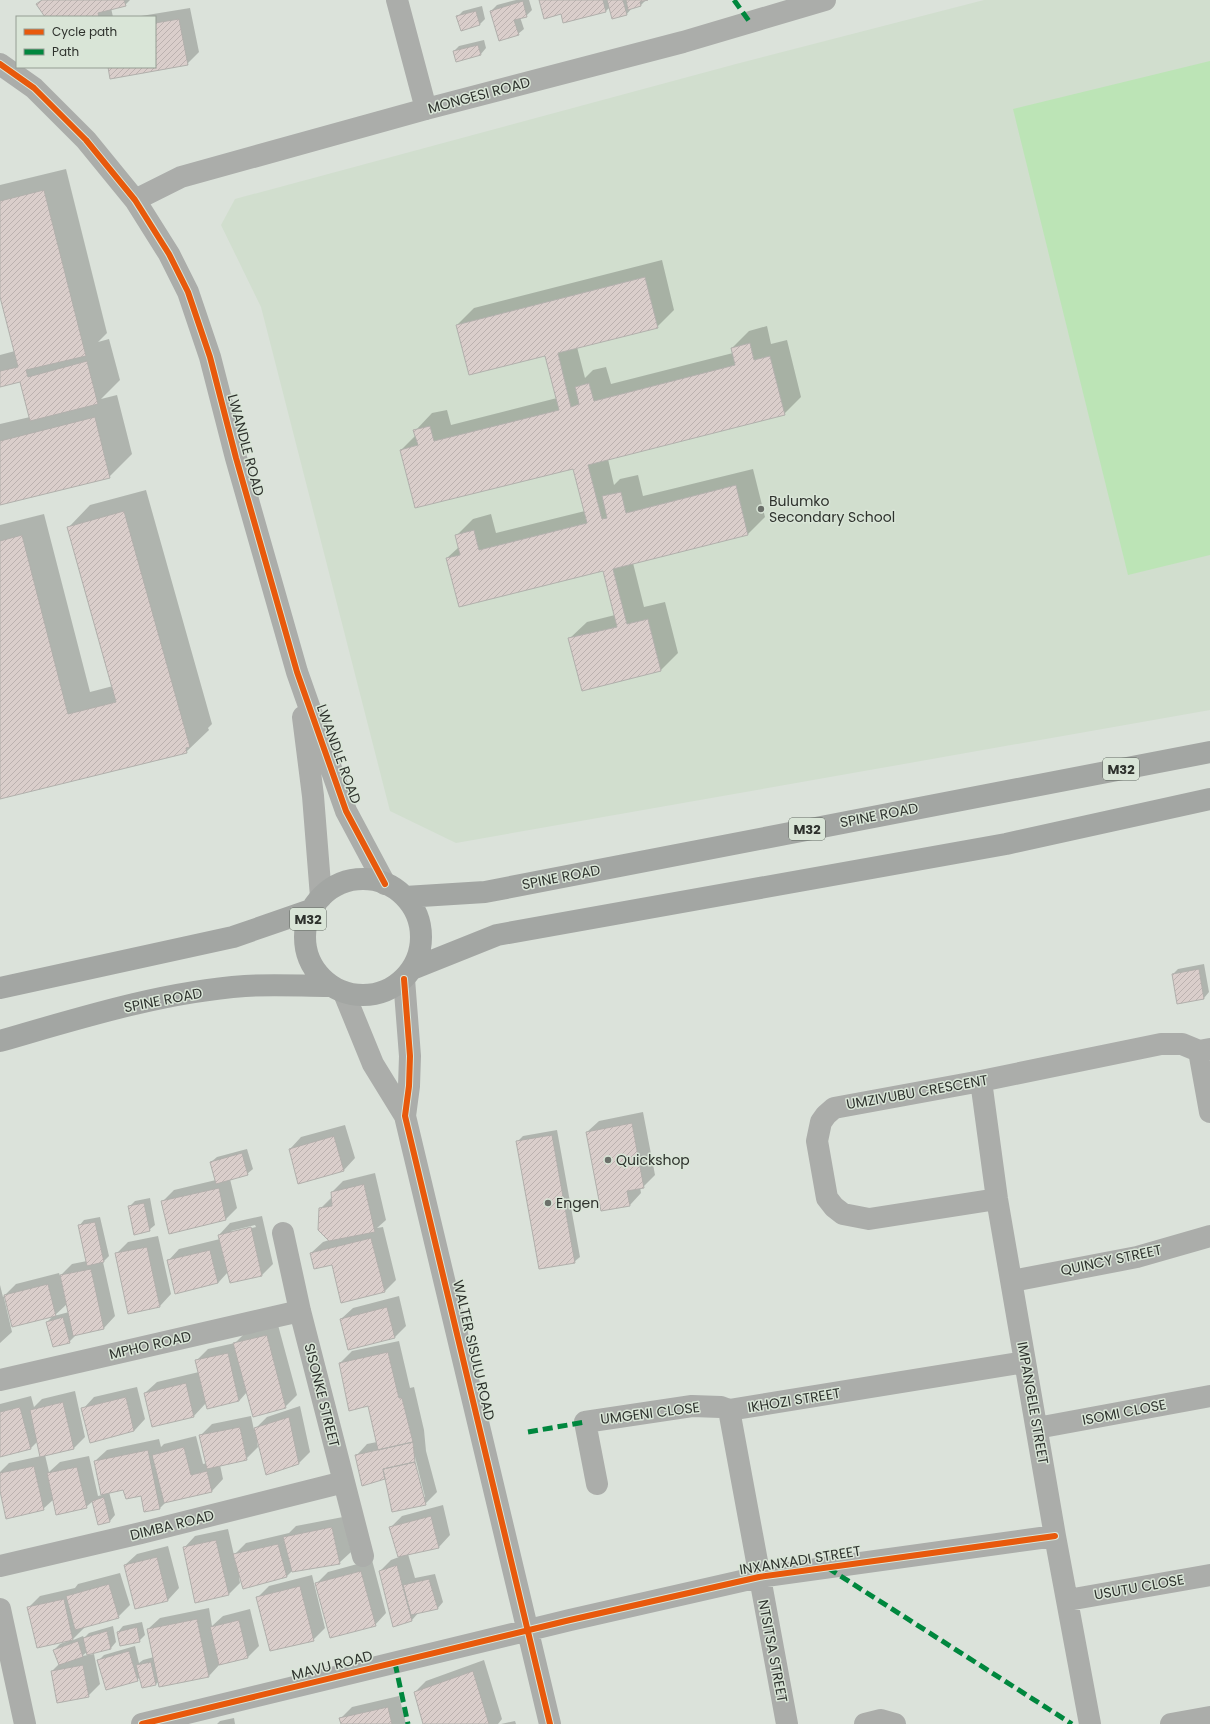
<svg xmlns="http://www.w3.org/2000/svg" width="1210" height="1724" viewBox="0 0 1210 1724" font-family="Poppins,sans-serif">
  <defs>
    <pattern id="building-hatch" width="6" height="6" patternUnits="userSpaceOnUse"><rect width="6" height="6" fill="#dacecb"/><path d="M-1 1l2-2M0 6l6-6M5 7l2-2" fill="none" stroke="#bbb1af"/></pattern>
  </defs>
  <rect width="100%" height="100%" fill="#dbe2da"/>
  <!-- built -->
  <path fill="#d1dece" d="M984,0H1210V710L456,843L390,811L261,307L221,225L235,199L736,64Z"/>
  <!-- green -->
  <path fill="#bce4b6" d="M1210,61V555L1128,575L1013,109Z"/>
  <!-- shadow -->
  <path fill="#0003" fill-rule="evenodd" d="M42,0H130L125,5L111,8L113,17H46L37,5Z
    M516,0H529L532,10L526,16L520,17L524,29L518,34L491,11L497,5Z
    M540,0H646L640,6L632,8L626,15L610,7L606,11L562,13Z
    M482,6L485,19L480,24L462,30L458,16L463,11Z
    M190,8L199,52L187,64L111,78L109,67H155V17H135Z
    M484,40L486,48L481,54L454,51L459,46Z
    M66,169L107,333L98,342L109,339L120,380L101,399L117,395L132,454L109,477L0,504V424L30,417L20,381L0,386V355L15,351L0,293V185Z
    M662,260L674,310L657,327L577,347L585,378L593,370L606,367L611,384L733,353L732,348L749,331L767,326L771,344L787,340L801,397L784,414L608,459L614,485L620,479L638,475L643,496L753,469L765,517L748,534L633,563L644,607L665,602L678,653L661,670L583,690L569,639L587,622L615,615L604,570L447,558L459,547L456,536L473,519L491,514L496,533L585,511L574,467L401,450L416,435L415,431L432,413L447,410L451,425L557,398L546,355L457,325L474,308Z
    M146,490L212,724L208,728L209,730L186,752L0,798V525L44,514L90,692L113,686L68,528L90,505Z
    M1204,964L1209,992L1204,998L1173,974L1178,969Z
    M643,1112L655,1175L643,1187H640L641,1193L630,1205L587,1132L599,1121Z
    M345,1125L355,1158L344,1170L290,1149L301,1137Z
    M557,1130L580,1257L574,1262L518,1141L523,1136Z
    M247,1149L253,1169L247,1174L230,1179L237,1208L226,1219L162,1202L174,1190L216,1180L211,1162L217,1157Z
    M375,1173L386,1220L377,1228L383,1227L396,1280L385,1291L311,1253L323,1242L329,1240L320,1209L332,1197V1192L343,1181Z
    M150,1198L155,1225L149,1230L129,1207L135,1201Z
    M262,1216L273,1264L262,1275L230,1282L228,1272L218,1283L168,1261L179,1249L220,1239L219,1235L230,1223ZM255,1225L256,1227L231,1233V1231Z
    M100,1217L109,1256L103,1262L115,1316L104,1328L74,1334L75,1336L69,1342L47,1322L54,1315L5,1298H4L12,1332L0,1343V1285L3,1297L16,1284L59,1273L60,1276L72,1264L87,1261L79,1226L84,1220ZM67,1304L69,1312L54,1316Z
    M158,1236L171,1294L160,1306L116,1254L128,1242Z
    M399,1296L406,1326L395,1337L341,1319L353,1308Z
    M278,1325L297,1395L285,1407L247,1392L239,1401L206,1403L193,1417L145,1393L157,1382L199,1372L197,1360L208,1349L235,1343L246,1332Z
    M399,1341L410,1388L414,1387L424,1430L426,1451L437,1492L425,1504L386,1478L362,1484L356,1456L367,1444L377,1442L369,1405L340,1363L352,1351ZM415,1457L425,1497H423L413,1458Z
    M137,1387L145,1419L134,1431L83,1409L94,1397Z
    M75,1391L85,1437L73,1449L45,1455L49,1472L60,1462L89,1456L98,1496L102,1495L95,1461L107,1450L159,1439L161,1447L164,1444L196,1436L203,1464L207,1463L200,1436L212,1424L251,1416L254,1430L267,1417L300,1406L310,1452L298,1464L257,1442L258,1447L246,1459L220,1465L223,1479L212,1491L167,1501L160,1508L142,1494L124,1489L109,1492L115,1515L110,1521L93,1501L86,1507L54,1499L43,1509L0,1486V1472L9,1463L41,1456L38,1441L30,1449L0,1456V1404L31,1396L34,1407L42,1399Z
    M443,1505L450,1535L439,1547L408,1554L415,1578L435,1574L443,1602L438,1608L419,1612L412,1620L380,1571L391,1560L399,1557L391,1527L402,1516Z
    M343,1517L351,1552L339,1563L293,1570L287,1576L239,1577L240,1583L229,1594L184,1548L195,1536L228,1529L234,1555L246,1543L289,1533L296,1526Z
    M168,1546L179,1588L168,1600L125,1565L137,1554Z
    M372,1560L386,1613L375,1625L316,1584L328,1572Z
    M120,1573L130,1605L118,1617L84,1626V1628L71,1641L83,1636L84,1638L89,1633L113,1626L116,1642L111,1648L87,1652L82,1656L94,1654L100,1684L88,1696L52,1671L59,1664L54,1650L60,1644L66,1642L65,1641L28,1608L40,1596L75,1588L78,1584Z
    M312,1575L325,1628L313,1640L257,1598L269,1586Z
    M209,1608L212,1626L223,1616L250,1609L259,1646L248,1657L220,1664L209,1676L159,1681L156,1684L140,1677L137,1680L99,1660L104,1655L135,1646L139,1663L143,1660L154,1657L148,1629L160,1618Z
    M142,1622L145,1635L139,1641L118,1632L123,1626Z
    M484,1660L502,1719L498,1724H424L415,1692L426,1681Z
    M399,1696L406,1724H342L340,1719L352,1707Z
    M234,1718L235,1724H217L220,1721Z
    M515,1721L516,1724H501Z"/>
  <!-- building -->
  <path fill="url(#building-hatch)" stroke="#b1b0ac" d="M42,0H124L126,6L98,13L99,17H45L36,4Z
    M539,0H603L606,12L563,23L561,14L544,19Z
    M607,0H623L627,15L612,19Z
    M626,0H648L640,2L641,6L628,10Z
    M523,1L527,17L514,20L519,35L499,41L490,11Z
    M476,11L480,25L461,31L456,16Z
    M179,19L188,65L110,79L108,67H155V23Z
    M478,45L481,55L456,62L453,51Z
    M44,190L86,356L26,370L28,377L87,361L98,404L30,421L20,382L0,387V371L18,367L0,297V201Z
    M645,277L658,328L558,353L571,407L579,404L575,387L589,383L594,401L735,365L731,348L750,343L754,360L770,356L785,415L588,465L602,519L607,518L602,496L621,492L626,513L736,485L748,535L613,569L627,624L648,619L661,671L582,691L568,638L617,627L603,571L459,607L446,558L460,555L455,535L474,530L479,550L587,523L573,469L415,508L400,450L418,445L413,430L430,426L434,441L559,410L545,356L469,375L456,325Z
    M95,417L110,478L0,505V441Z
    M124,511L190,747L186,748L187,753L0,799V541L22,535L68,714L116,702L67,527Z
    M1199,969L1204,999L1177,1004L1172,974Z
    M632,1123L644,1188L627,1191L630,1206L601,1211L586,1132Z
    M552,1135L575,1263L539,1269L516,1141Z
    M334,1136L344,1171L298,1184L289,1149Z
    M242,1153L248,1175L216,1184L210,1162Z
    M364,1184L375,1232L329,1241L318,1230L319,1208L332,1206L331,1192Z
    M219,1188L226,1220L169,1234L161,1201Z
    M144,1203L150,1231L134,1235L128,1206Z
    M95,1222L104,1262L87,1266L78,1225Z
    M251,1227L262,1276L230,1283L218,1235Z
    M371,1238L385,1292L341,1303L332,1265L314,1269L310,1253Z
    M147,1247L160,1307L128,1314L115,1253Z
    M210,1250L218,1283L175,1294L167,1260Z
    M91,1269L104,1329L73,1336L60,1275Z
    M48,1284L56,1316L12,1327L4,1295Z
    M387,1307L395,1338L348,1350L340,1319Z
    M63,1317L70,1343L53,1347L46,1322Z
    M267,1335L286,1408L253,1417L233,1343Z
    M388,1352L399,1398H402L413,1442L378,1450L368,1406L349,1411L339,1363Z
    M228,1353L239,1401L207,1409L195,1360Z
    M186,1383L194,1417L152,1427L144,1393Z
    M126,1397L134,1431L90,1443L81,1408Z
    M63,1402L74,1449L40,1457L30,1410Z
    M20,1407L31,1449L0,1457V1412Z
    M289,1417L299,1464L266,1475L254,1428Z
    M240,1427L247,1460L207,1469L199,1435Z
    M413,1442L415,1462L383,1469L385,1479L362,1486L355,1455Z
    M184,1447L191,1475L207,1471L212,1492L164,1503L152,1455Z
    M148,1450L160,1509L144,1512L141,1496L126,1499L123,1490L101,1495L94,1461Z
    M415,1462L426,1505L392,1512L383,1469Z
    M34,1466L44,1510L6,1519L0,1491V1473Z
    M77,1467L87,1508L56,1515L47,1473Z
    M104,1497L110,1522L98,1525L92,1501Z
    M431,1516L439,1548L398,1557L389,1527Z
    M332,1527L340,1564L292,1572L283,1537Z
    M216,1540L229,1595L195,1603L183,1547Z
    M278,1544L287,1577L243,1589L233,1554Z
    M157,1557L168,1601L135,1609L124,1565Z
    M397,1565L412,1621L393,1627L379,1571Z
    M361,1571L376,1626L330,1638L315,1583Z
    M429,1579L438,1609L411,1615L403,1585Z
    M109,1584L119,1618L75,1630L66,1596Z
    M300,1586L314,1641L270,1651L256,1597Z
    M64,1599L73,1640L37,1648L27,1607Z
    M197,1619L209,1677L159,1687L147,1629Z
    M239,1620L248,1658L219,1665L210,1627Z
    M137,1627L140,1642L120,1646L117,1632Z
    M107,1631L111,1649L87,1655L83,1638Z
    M78,1641L83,1657L59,1665L53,1650Z
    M129,1651L138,1681L106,1690L97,1660Z
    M151,1662L156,1685L142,1688L136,1665Z
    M83,1665L89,1697L57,1703L51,1671Z
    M473,1671L489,1724H423L414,1692Z
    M388,1707L392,1724H341L339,1718Z"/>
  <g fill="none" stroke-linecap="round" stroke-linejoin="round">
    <!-- minor -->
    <path stroke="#abadaa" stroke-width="22" d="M397,0L426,109
      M0,64L34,88L86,140L135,200L169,254L188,292L210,357L236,458L297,672L346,811L385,884
      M135,200L181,177L426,109L683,42L825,0
      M303,717L313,796L321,897
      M404,979L410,1056L409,1086L405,1116L550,1724
      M344,993L373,1064L405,1116
      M1210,1049L1199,1051L1210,1112
      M981,1081L997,1199L1055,1536L1090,1724
      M997,1199L869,1219L843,1214L834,1207L827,1198L817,1141L821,1122L826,1115L834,1108L981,1081L1161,1044H1182L1199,1051
      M283,1233L300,1311L363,1556
      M1012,1281L1137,1257L1210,1236
      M0,1380L300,1311
      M729,1410L787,1724
      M729,1410L1025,1362
      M1037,1428L1210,1396
      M597,1484L585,1422L692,1406L721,1407L729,1410
      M0,1566L141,1533L344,1482
      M1068,1600L1210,1575
      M0,1609L25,1724
      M142,1724L570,1620L759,1577L1055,1536
      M865,1724L881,1720L895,1724
      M1171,1724L1210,1717"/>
    <!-- major -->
    <path stroke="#a3a6a3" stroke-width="22" d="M305 937a58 58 0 1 1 116 0a58 58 0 1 1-116 0Z
      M405,897L485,892L1210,752
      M412,969L497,935L1006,844L1210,799
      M0,988L233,937L311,910
      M0,1041C80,1018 162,992 245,986C273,984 302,986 330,986"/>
    <!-- quiet -->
    <path stroke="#00873e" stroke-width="5" stroke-dasharray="10 5" stroke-linecap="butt" d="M734,0L749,21
      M528,1432L585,1422
      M828,1568L1072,1724
      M395,1663L408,1724"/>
    <!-- cycleway casing -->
    <g stroke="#d9e5d7" stroke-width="8">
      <path id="cycleway" d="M0,64L34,88L86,140L135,200L169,254L188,292L210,357L236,458L297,672L346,811L385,884
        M404,979L410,1056L409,1086L405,1116L550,1724
        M142,1724L570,1620L759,1577L1055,1536"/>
    </g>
    <!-- cycleway -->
    <use href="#cycleway" stroke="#e8590c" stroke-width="6"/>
  </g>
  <!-- markers -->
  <g fill="#6b706a" stroke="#d9e5d7" stroke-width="1.5">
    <circle cx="761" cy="509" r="4"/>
    <circle cx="608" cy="1160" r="4"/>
    <circle cx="548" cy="1203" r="4"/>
  </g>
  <g text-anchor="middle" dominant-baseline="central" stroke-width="3" stroke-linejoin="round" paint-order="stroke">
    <!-- shield labels -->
    <g fill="#d9e5d7" stroke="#616860" stroke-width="1">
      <rect x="1103" y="758" width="36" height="22" rx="3"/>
      <rect x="789" y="818" width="36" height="22" rx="3"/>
      <rect x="290" y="908" width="36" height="22" rx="3"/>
    </g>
    <g font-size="13" font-weight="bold" fill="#2e322d">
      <text x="1121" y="769">M32</text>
      <text x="807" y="829">M32</text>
      <text x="308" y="919">M32</text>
    </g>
    <!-- street labels -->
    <g font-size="14" fill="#2e322d" stroke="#d9e5d7">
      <text transform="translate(479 95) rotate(-15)">MONGESI ROAD</text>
      <text transform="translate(246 445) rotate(75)">LWANDLE ROAD</text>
      <text transform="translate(339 754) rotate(70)">LWANDLE ROAD</text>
      <text transform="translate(879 815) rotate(-11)">SPINE ROAD</text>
      <text transform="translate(561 877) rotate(-11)">SPINE ROAD</text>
      <text transform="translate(163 1000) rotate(-11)">SPINE ROAD</text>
      <text transform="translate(917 1092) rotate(-10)">UMZIVUBU CRESCENT</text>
      <text transform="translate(1111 1260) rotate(-12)">QUINCY STREET</text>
      <text transform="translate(150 1345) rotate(-13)">MPHO ROAD</text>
      <text transform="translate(474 1350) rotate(77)">WALTER SISULU ROAD</text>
      <text transform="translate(322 1395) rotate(76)">SISONKE STREET</text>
      <text transform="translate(794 1400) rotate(-9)">IKHOZI STREET</text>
      <text transform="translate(1033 1403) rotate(80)">IMPANGELE STREET</text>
      <text transform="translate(1124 1412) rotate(-11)">ISOMI CLOSE</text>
      <text transform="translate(650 1413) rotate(-7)">UMGENI CLOSE</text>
      <text transform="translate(172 1525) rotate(-14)">DIMBA ROAD</text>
      <text transform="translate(800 1560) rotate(-9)">INXANXADI STREET</text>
      <text transform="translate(1139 1587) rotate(-10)">USUTU CLOSE</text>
      <text transform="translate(773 1651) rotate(79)">NTSITSA STREET</text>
      <text transform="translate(332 1665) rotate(-14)">MAVU ROAD</text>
    </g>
    <!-- poi labels -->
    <g font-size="14" fill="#2e322d" stroke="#d9e5d7" text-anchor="start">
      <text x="769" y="501">Bulumko<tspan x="769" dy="16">Secondary School</tspan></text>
      <text x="616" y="1160">Quickshop</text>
      <text x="556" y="1203">Engen</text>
    </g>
  </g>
  <!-- legend -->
  <rect x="16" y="16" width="140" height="52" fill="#d9e5d7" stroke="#959d93"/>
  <rect x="24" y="29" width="20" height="6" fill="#e8590c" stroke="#959d93"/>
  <text x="52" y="36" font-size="12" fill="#2e322d">Cycle path</text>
  <rect x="24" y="49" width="20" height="6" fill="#00873e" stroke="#959d93"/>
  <text x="52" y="56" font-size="12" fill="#2e322d">Path</text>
</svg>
